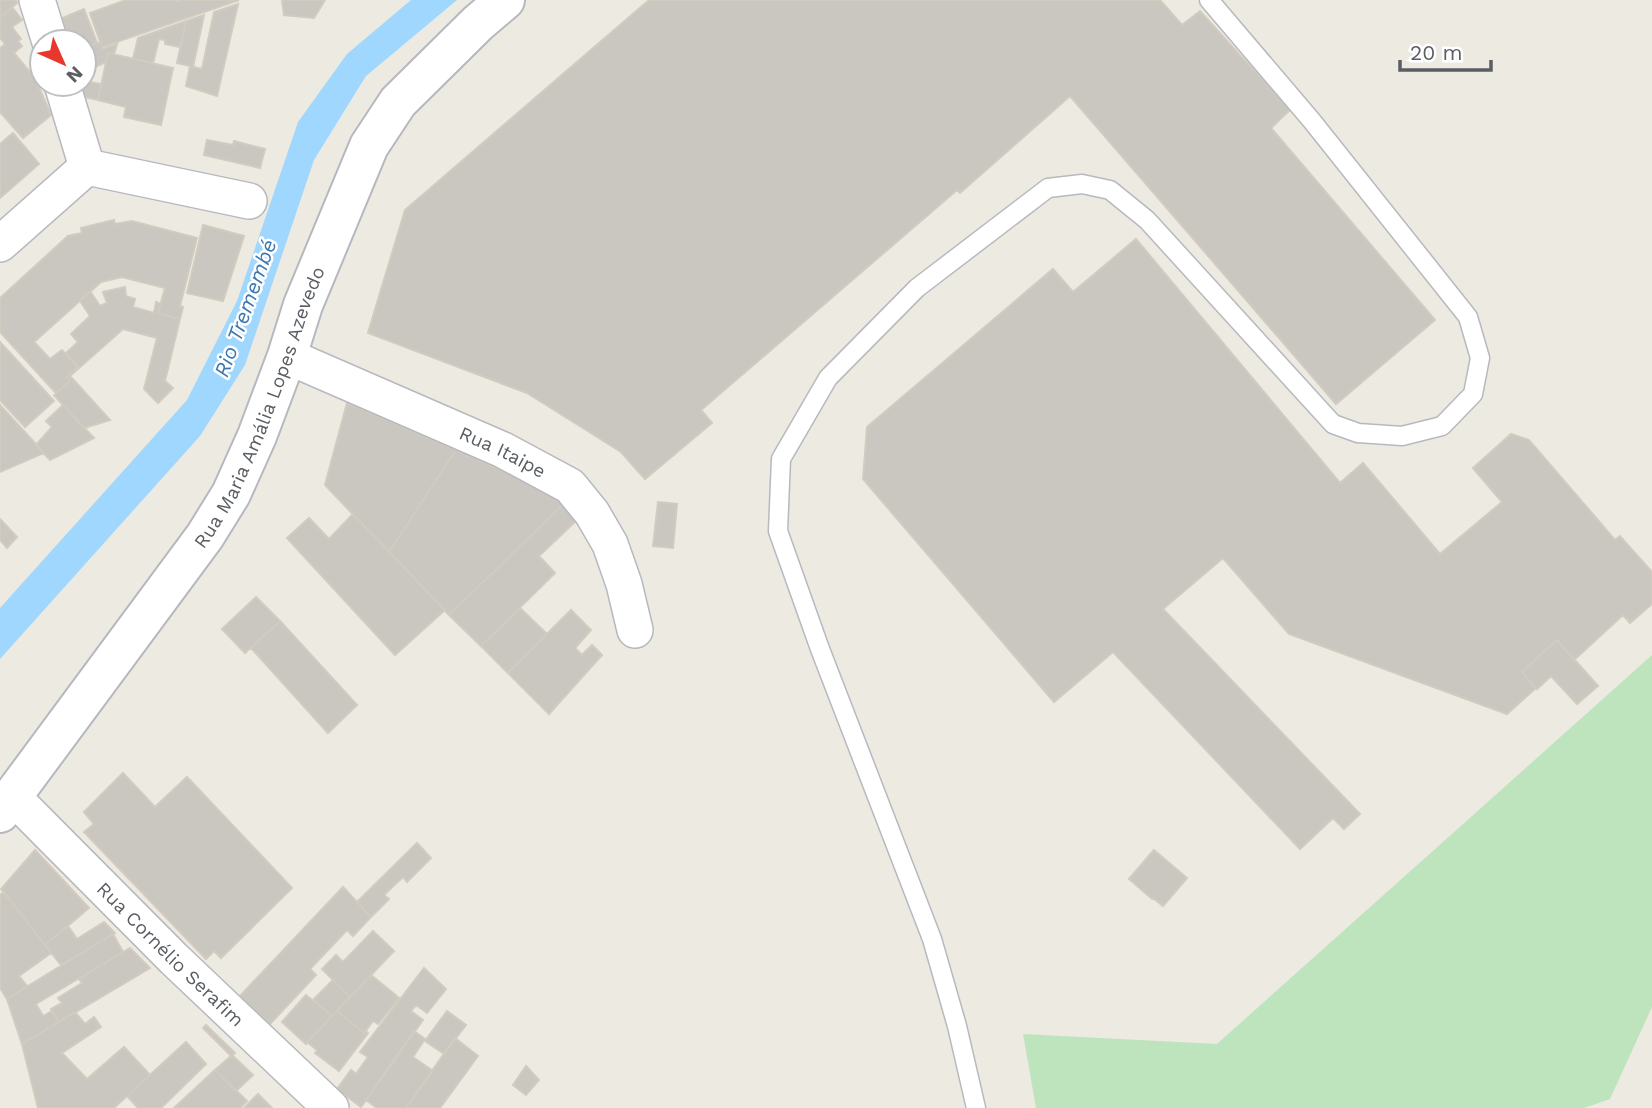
<svg xmlns="http://www.w3.org/2000/svg" width="1652" height="1108" viewBox="0 0 1652 1108" font-family="'Work Sans',sans-serif">
  <rect width="100%" height="100%" fill="#edeae1"/>
  <!-- green -->
  <path fill="#bee4bd" d="M1652,655V1007L1610,1099L1584,1108H1036L1023,1034L1217,1044Z"/>
  <!-- water -->
  <path fill="#9fd7fe" d="M411,0H457L366,76L314,160L245,365L200,436L0,659V608L187,400L237,301L298,122L347,54Z"/>
  <!-- building -->
  <path fill="#cac6c0" stroke="#d1cbc0" stroke-width="2" d="M0,0H16L17,3L0,18Z
    M126,0H176L177,2L182,0H239L102,47L90,13Z
    M282,0H325L314,18L284,15Z
    M649,0H1160L1182,25L1200,11L1290,110L1271,128L1435,320L1336,404L1070,96L960,193L957,190L701,410L712,423L645,479L621,452L527,393L368,333L405,210Z
    M238,4L217,96L186,86L190,66L177,63L186,21L204,15L193,67L202,69L214,12Z
    M12,7L22,20L12,27L21,39L18,41L22,46L14,53L35,78L51,115L23,138L0,112V48L5,44L0,38V18Z
    M84,9L97,43L84,48V42H70L62,18Z
    M186,21L180,47L165,44V40L159,39L153,63L133,59L138,38Z
    M100,42L103,49L117,44L114,54L108,53L106,62L84,72V48Z
    M108,53L173,68L161,125L124,117L126,107L98,100Z
    M84,81L101,84L98,100L84,97L80,84H84Z
    M13,133L39,164L0,198V144Z
    M207,140L233,145L234,141L265,149L260,168L204,155Z
    M114,220L115,224L132,221L197,238L180,306L183,307L180,319L158,313L165,288L122,277L101,282L34,342L50,359L62,350L78,367L67,377L70,381L56,393L0,332V298L68,236L82,233L81,228Z
    M203,225L244,236L223,301L187,293Z
    M1136,239L1340,483L1363,463L1440,554L1502,502L1473,468L1511,434L1529,440L1615,540L1620,536L1652,572V604L1630,623L1623,615L1574,660L1557,640L1522,672L1536,688L1507,714L1289,634L1223,558L1163,609L1360,814L1344,829L1333,818L1300,849L1113,652L1054,702L863,479L867,427L1053,269L1073,292Z
    M125,287L126,296L135,299L133,307L154,313L156,302L161,304L158,313L180,319L165,381L173,388L158,403L144,389L157,338L123,329L70,376L110,420L84,428L54,395L70,381L67,377L78,367L66,353L78,342L71,334L90,316L80,301L90,291L100,306L107,303L103,292Z
    M0,342L54,401L25,427L0,400Z
    M347,403L456,450L389,552L325,485Z
    M0,405L44,453L0,472Z
    M63,405L94,438L50,460L36,445L52,427L46,421Z
    M456,450L568,500L449,615L389,552Z
    M568,500L580,517L539,556L555,573L481,646L449,615Z
    M658,502L677,504L673,548L653,546Z
    M353,514L445,610L395,655L287,538L309,518L329,539Z
    M0,519L17,537L7,548L0,540Z
    M256,597L280,621L245,653L222,629Z
    M520,608L547,634L508,673L481,646Z
    M571,610L591,630L575,648L582,655L592,645L602,655L549,714L508,673Z
    M280,621L357,705L328,733L251,648Z
    M1557,640L1598,686L1577,704L1551,676L1537,689L1522,672Z
    M123,773L155,807L187,777L292,888L221,958L214,951L206,959L84,832L94,824L84,812Z
    M417,843L431,858L407,882L403,877L384,895L389,899L371,917L357,902Z
    M35,850L89,908L45,945L1,889Z
    M1154,850L1187,878L1163,906L1153,898L1152,899L1129,879Z
    M343,887L371,917L353,936L347,930L310,969L316,975L270,1024L240,996Z
    M4,892L51,953L19,976L27,986L7,999L0,988V895Z
    M104,922L115,933L61,965L45,945L68,926L77,939Z
    M373,931L394,951L350,997L322,969L336,955L343,962Z
    M113,934L123,952L36,1004L43,1016L52,1011L59,1022L22,1044L7,999Z
    M130,948L150,968L59,1022L51,1009L62,1003L58,998L82,983L79,979Z
    M424,968L446,989L427,1013L416,1005L411,1011L423,1020L361,1107L337,1089L351,1070L356,1074L368,1057L360,1052Z
    M371,975L399,998L378,1024L373,1021L364,1033L337,1011Z
    M333,980L350,997L332,1016L313,1000Z
    M306,995L332,1016L306,1044L282,1022Z
    M337,1011L364,1033L365,1030L368,1033L339,1071L315,1053L317,1050L307,1042Z
    M447,1011L466,1025L444,1054L425,1041Z
    M75,1012L85,1024L94,1017L101,1027L62,1053L87,1079L124,1047L150,1075L114,1108H38L22,1044Z
    M206,1025L235,1053L231,1056L203,1028Z
    M414,1031L425,1039L413,1057L433,1071L406,1108H377L366,1100Z
    M455,1038L478,1056L440,1108H406Z
    M186,1042L206,1064L161,1108H138L127,1096Z
    M232,1055L253,1075L236,1091L215,1070Z
    M526,1066L539,1080L526,1095L513,1085Z
    M215,1070L247,1101L240,1108H174Z
    M258,1094L272,1108H244Z"/>
  <g fill="none" stroke-linecap="round" stroke-linejoin="round">
    <!-- lane casing -->
    <g stroke="#b7b9be" stroke-width="21">
      <path id="lane" d="M976,1108L957,1026L932,939L820,649L778,531L781,459L828,378L917,288L1048,188L1082,184L1110,190L1147,220L1333,424L1358,433L1402,436L1442,426L1473,394L1480,358L1468,317L1312,121L1209,0"/>
    </g>
    <!-- street casing -->
    <g stroke="#b7b9be" stroke-width="38">
      <g id="street">
        <path d="M37,0L50,42"/>
        <path d="M62,84L87,167"/>
        <path d="M87,167L249,201"/>
        <path d="M0,244L87,167"/>
        <path id="s1" d="M287,356L503,450L570,486L592,513L610,544L624,584L635,630"/>
        <path id="s2" d="M12,796L174,959L331,1108"/>
      </g>
    </g>
    <!-- secondary casing -->
    <g stroke="#b5b8be" stroke-width="42">
      <g id="secondary">
        <path id="s3" d="M0,813L205,536L231,494L257,436L287,356L303,305L369,146L398,102L478,23L505,0"/>
      </g>
    </g>
    <!-- lane -->
    <use href="#lane" stroke="#fff" stroke-width="18"/>
    <!-- street -->
    <use href="#street" stroke="#fff" stroke-width="35"/>
    <!-- secondary -->
    <use href="#secondary" stroke="#fff" stroke-width="38"/>
  </g>
  <g text-anchor="middle" dominant-baseline="central" stroke-width="5" stroke-linejoin="round" paint-order="stroke">
    <!-- street labels -->
    <g font-size="19" fill="#5a5e62" stroke="#fff">
      <text stroke="none"><textPath href="#s3" startOffset="485">Rua Maria Amália Lopes Azevedo</textPath></text>
      <text stroke="none"><textPath href="#s1" startOffset="236">Rua Itaipe</textPath></text>
      <text stroke="none"><textPath href="#s2" startOffset="224">Rua Cornélio Serafim</textPath></text>
    </g>
    <!-- water labels -->
    <g font-size="21" font-style="italic" fill="#3d78af" stroke="#fff">
      <text transform="translate(245 308) rotate(-70)">Rio Tremembé</text>
    </g>
  </g>
  <!-- north arrow -->
  <g transform="translate(63 63) rotate(135)"><circle r="33" fill="#ffffff" stroke="#bdbfc0" stroke-width="2"/>
  <path d="M0-5L12 26L0 18L-12 26Z" fill="#e8372c"/>
  <text y="-10" font-size="19" font-weight="bold" text-anchor="middle" fill="#5a5e62">N</text>
  </g>
  <!-- scale -->
  <path d="M1400 60v10h91v-10" fill="none" stroke="#5a5e62" stroke-width="3.5"/>
  <text x="1410" y="60" font-size="21" fill="#5a5e62" stroke="#ffffff" stroke-width="5" paint-order="stroke">20 m</text>
</svg>
